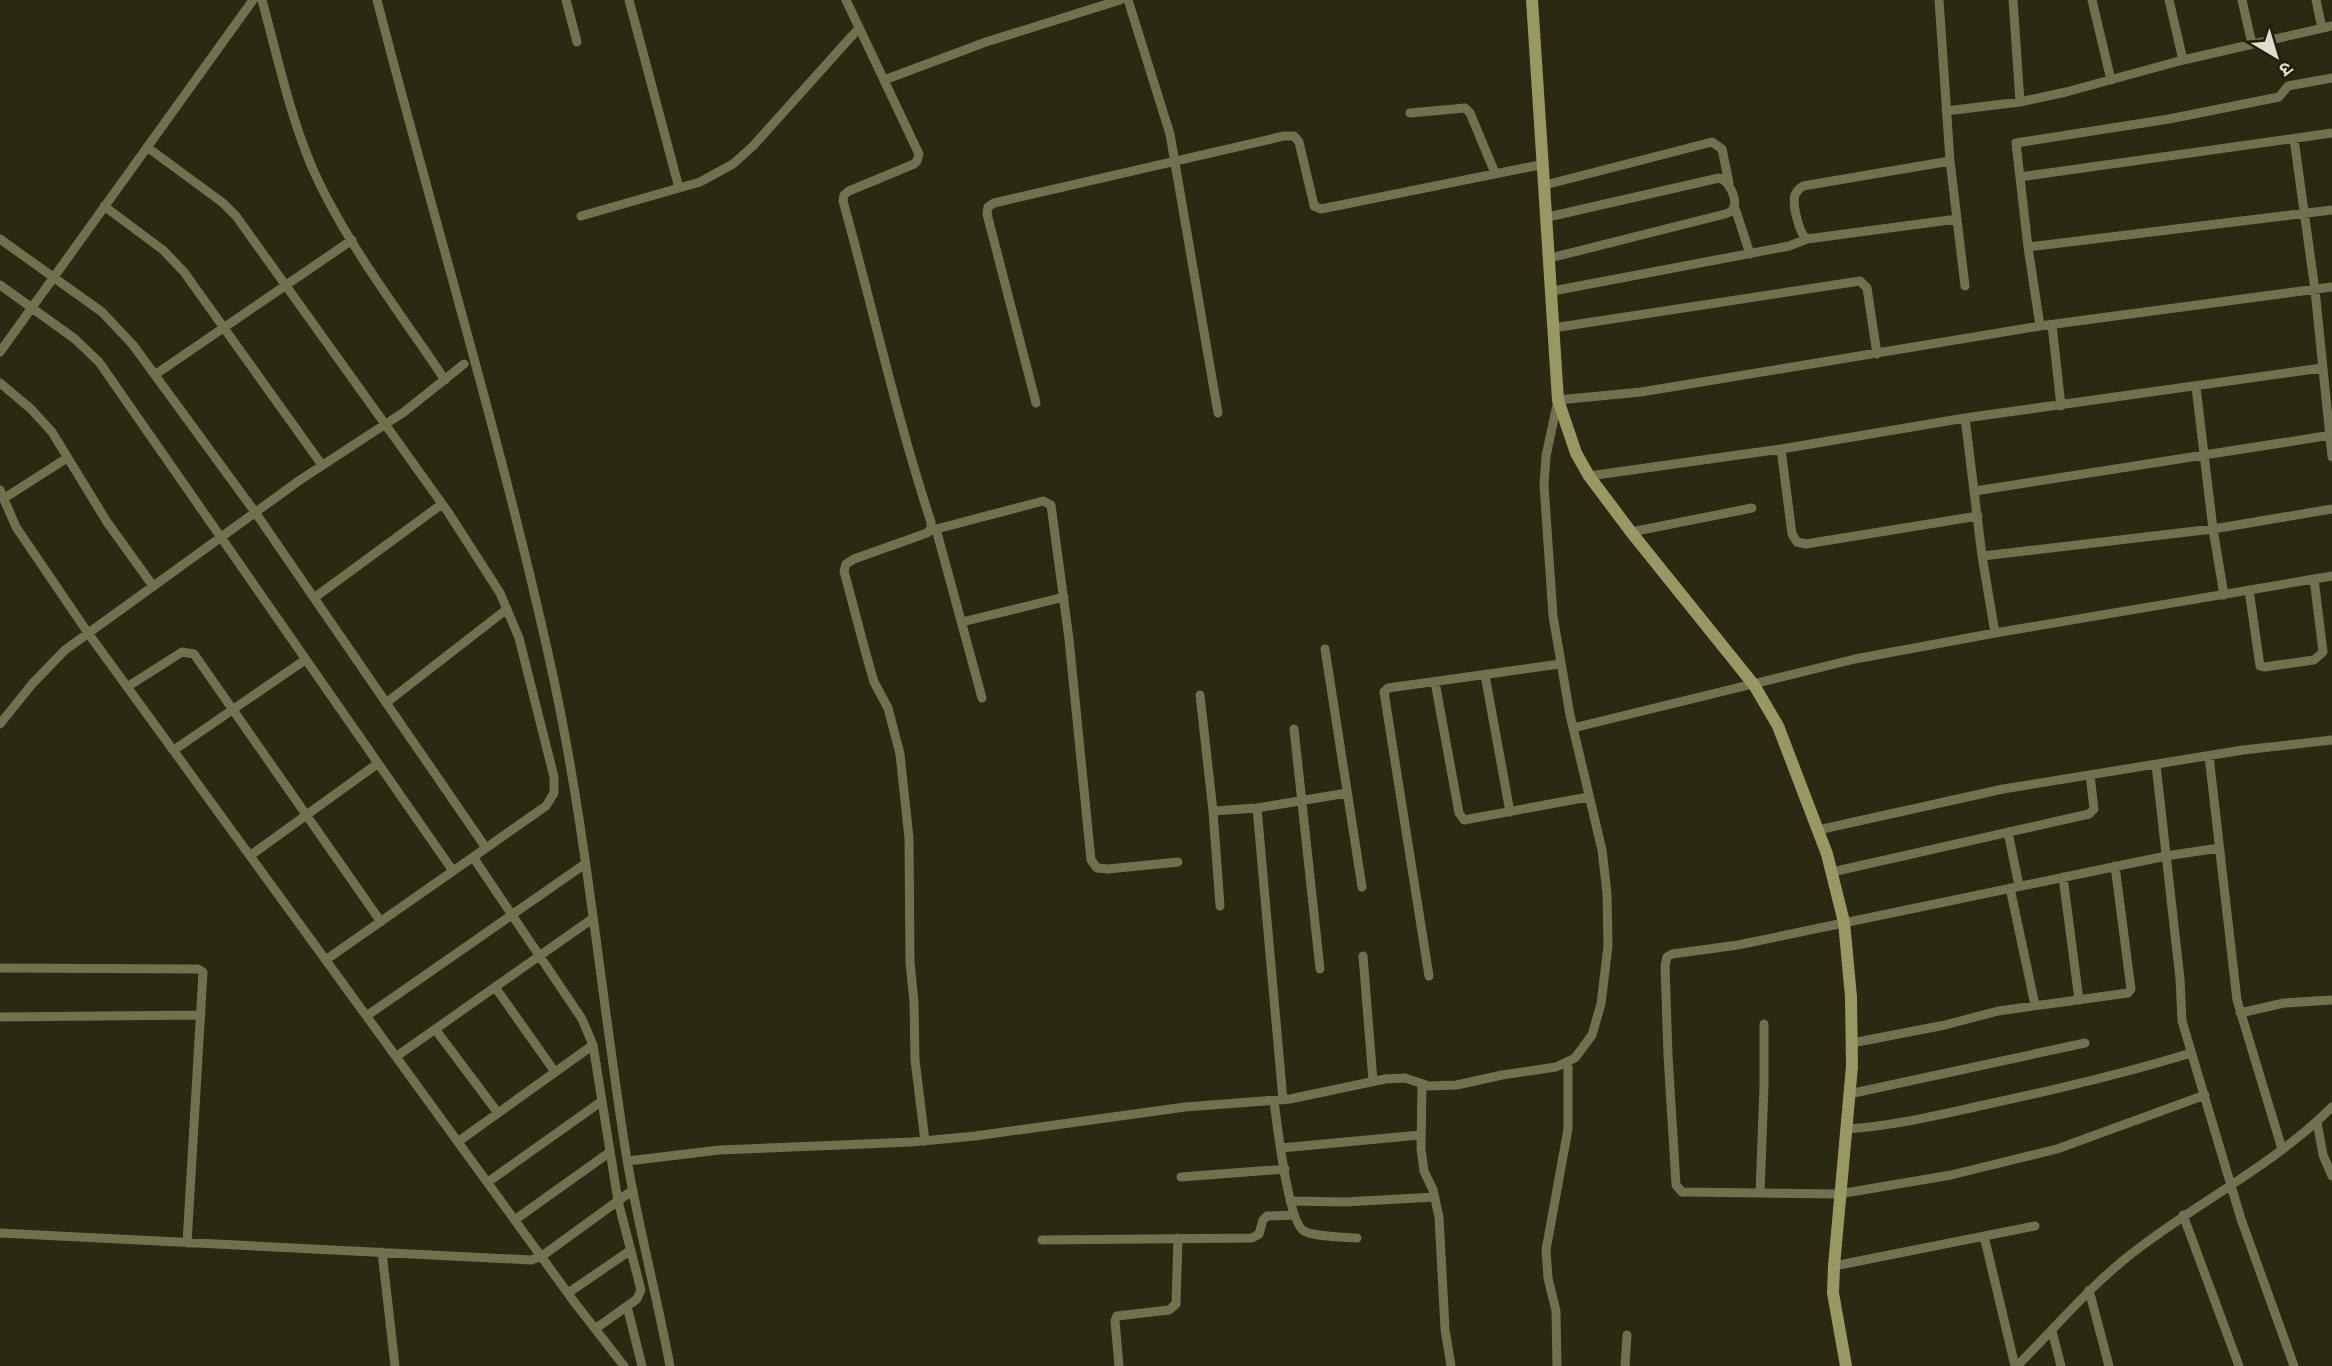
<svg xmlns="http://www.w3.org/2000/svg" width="2332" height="1366" viewBox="0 0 2332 1366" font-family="'Open Sans','Noto Sans Devanagari',sans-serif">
  <rect width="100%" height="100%" fill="#2a2912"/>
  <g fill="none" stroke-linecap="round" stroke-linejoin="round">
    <!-- street -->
    <path stroke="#71704f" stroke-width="9" d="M262,0C277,55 289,112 311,165C344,241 399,311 445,380
      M377,0C433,218 499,433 548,653C586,820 600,991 627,1160C639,1229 657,1297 670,1366
      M566,0L577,42
      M629,0L679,188
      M846,0L919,154L917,161L914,164L849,191L844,195L843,201C873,308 896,416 931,522V529L927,533L854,559L846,564L844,571L866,654L874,682L888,708L900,754L909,838L910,962L914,1002L915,1060L925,1141
      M1128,0L1170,134L1218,413
      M1939,0L1950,161L1965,286
      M2013,0L2020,102
      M2092,0L2111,80
      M2169,0L2183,60
      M2242,0L2252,44
      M2316,0L2322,28
      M884,80L986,42L1120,0
      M1946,111L2020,102L2066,92L2183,60L2332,26
      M1410,113L1465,108L1470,113L1495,173
      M2294,139L2315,290L2332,457
      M147,147L223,203L236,216L448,512L500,593L519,638L554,777V793L546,806L327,959
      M1950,161L1803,186C1799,189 1797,190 1795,195C1792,204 1799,234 1807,239L1957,219
      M2020,177L2332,133
      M1545,185L1712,142L1722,149L1729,183
      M1734,205L1750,254
      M104,206L163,250L184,272L322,465
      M581,216L700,182L733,164L753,146L859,28
      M1548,217L1719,178C1728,180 1737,197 1734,207C1733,211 1728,213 1725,214L1550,258
      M0,239L102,312L133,345L255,512L486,848
      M2028,247L2332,210
      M0,285L75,339L99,362L453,871
      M1553,291L1789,246L1807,239
      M2052,325L2061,406
      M2040,326L2028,247L2016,143L2169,119L2279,97L2288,86L2332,78
      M1553,328L1860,281L1867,288L1877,354
      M0,352L253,0
      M156,374L352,240
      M0,383L31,409L52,432L107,522L153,586
      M2196,387L2213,529L2224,595
      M1036,403L987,214L988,207L994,203L1284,136H1294L1299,142L1313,201L1314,206L1321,209L1544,164
      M1965,418L1982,556L1995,633
      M1781,449L1792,534L1797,542L1806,544L1978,516
      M1589,476L1781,449L1965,418L2322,368
      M0,490L16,527L88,633L575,1303L624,1366
      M1975,491L2332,435
      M3,499L67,458
      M936,529L982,698
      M929,531L1043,501L1051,505L1069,639L1091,860L1097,868L1108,869L1178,862
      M1631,532L1752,508
      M1982,556L2213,529L2332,509
      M2249,590L2260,666L2264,667L2314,660L2323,652L2314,579
      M314,598L442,504
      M962,622L1064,597
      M1325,649L1362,887
      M1485,675L1510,812
      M1435,682L1459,813L1464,820L1588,797
      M127,687L182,652L194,654L381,922
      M1200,695L1213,811L1220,906
      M386,703L507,609
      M0,724L33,683L65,650L300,480L404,412L464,364
      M1573,728L1855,659L1995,633L2332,576
      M1294,729L1320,969
      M174,750L305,660
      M2209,756L2237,1000L2282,1149
      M2156,765L2180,979L2182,1021L2241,1219L2294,1366
      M1257,808L1283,1100
      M1213,811L1257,808L1347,793
      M1818,830L2003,789L2243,750L2332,740
      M2008,832L2019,886
      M251,855L377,764
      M473,857L582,1019L593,1045L618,1201L641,1290L637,1299L595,1329
      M1832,872L2089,814L2094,809L2090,775
      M2063,877L2079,1000
      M2010,888L2035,1005
      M1363,956L1373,1081
      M0,968L198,969L203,972L187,1243
      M1429,976L1384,692L1388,688L1560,664
      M495,987L555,1072
      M2240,1013L2284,1003L2332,1000
      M368,1015L585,864
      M0,1017L201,1015
      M435,1029L498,1113
      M1852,1043L1945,1025L1998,1011L2128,993L2131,989L2115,866
      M397,1056L592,919
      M1422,1084L1421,1149L1424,1171L1433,1190L1439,1217L1445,1329L1451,1366
      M1849,1094L2085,1043
      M2205,1095L2057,1149L1951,1175L1839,1194L1682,1192L1676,1185L1668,1055L1665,966L1667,957L1672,954L1738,945L2166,856L2219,848
      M1274,1101C1277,1123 1288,1222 1304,1231C1315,1237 1344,1237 1357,1238
      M2317,1122L2323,1155L2332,1176
      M1847,1129C1894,1126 1938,1115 1984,1105C2054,1090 2123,1074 2191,1053
      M459,1141L593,1045
      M1281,1148L1420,1135
      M628,1161L719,1150L912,1142L975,1136L1185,1107L1290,1099L1385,1079L1405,1078L1429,1086L1457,1085L1502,1075L1556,1067L1575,1058L1592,1035L1601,1004L1608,946L1607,893L1602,850L1570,715L1553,616L1544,485L1546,456L1558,400L1641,392L2040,326L2332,287
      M1181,1177L1285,1169
      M488,1182L602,1101
      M1760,1193L1764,1086V1024
      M1290,1201L1345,1202L1435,1197
      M2183,1215L2239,1366
      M516,1219L610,1152
      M0,1233L531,1260L542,1256L633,1190
      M1984,1236L2015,1366
      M1042,1240L1252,1238L1259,1234L1263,1220L1267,1216L1294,1215
      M382,1252L395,1366
      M1834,1266L2035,1226
      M2089,1290L2109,1366
      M568,1293L631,1250
      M627,1306L642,1366
      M2052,1331L2061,1366
      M1119,1366L1115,1321L1117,1316L1169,1310L1176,1304L1178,1238
      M1557,1366L1556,1311L1548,1278L1546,1250L1568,1129V1063
      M1625,1366L1627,1335
      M2017,1366C2057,1326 2093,1282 2139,1248C2202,1200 2276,1163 2332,1107"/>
    <!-- secondary -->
    <path stroke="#9a9862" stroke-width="12" d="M1532,0L1558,400L1576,453L1589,476L1631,532L1754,685L1778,726L1827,854L1844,922L1851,997L1852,1066L1834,1266L1833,1293L1846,1366"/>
  </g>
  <!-- north arrow -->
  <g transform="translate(2276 56) rotate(142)" stroke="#211f08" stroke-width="5" paint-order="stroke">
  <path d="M0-5L12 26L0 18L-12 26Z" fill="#dedecf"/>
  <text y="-10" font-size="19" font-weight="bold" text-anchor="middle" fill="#dedecf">उ</text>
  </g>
</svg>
